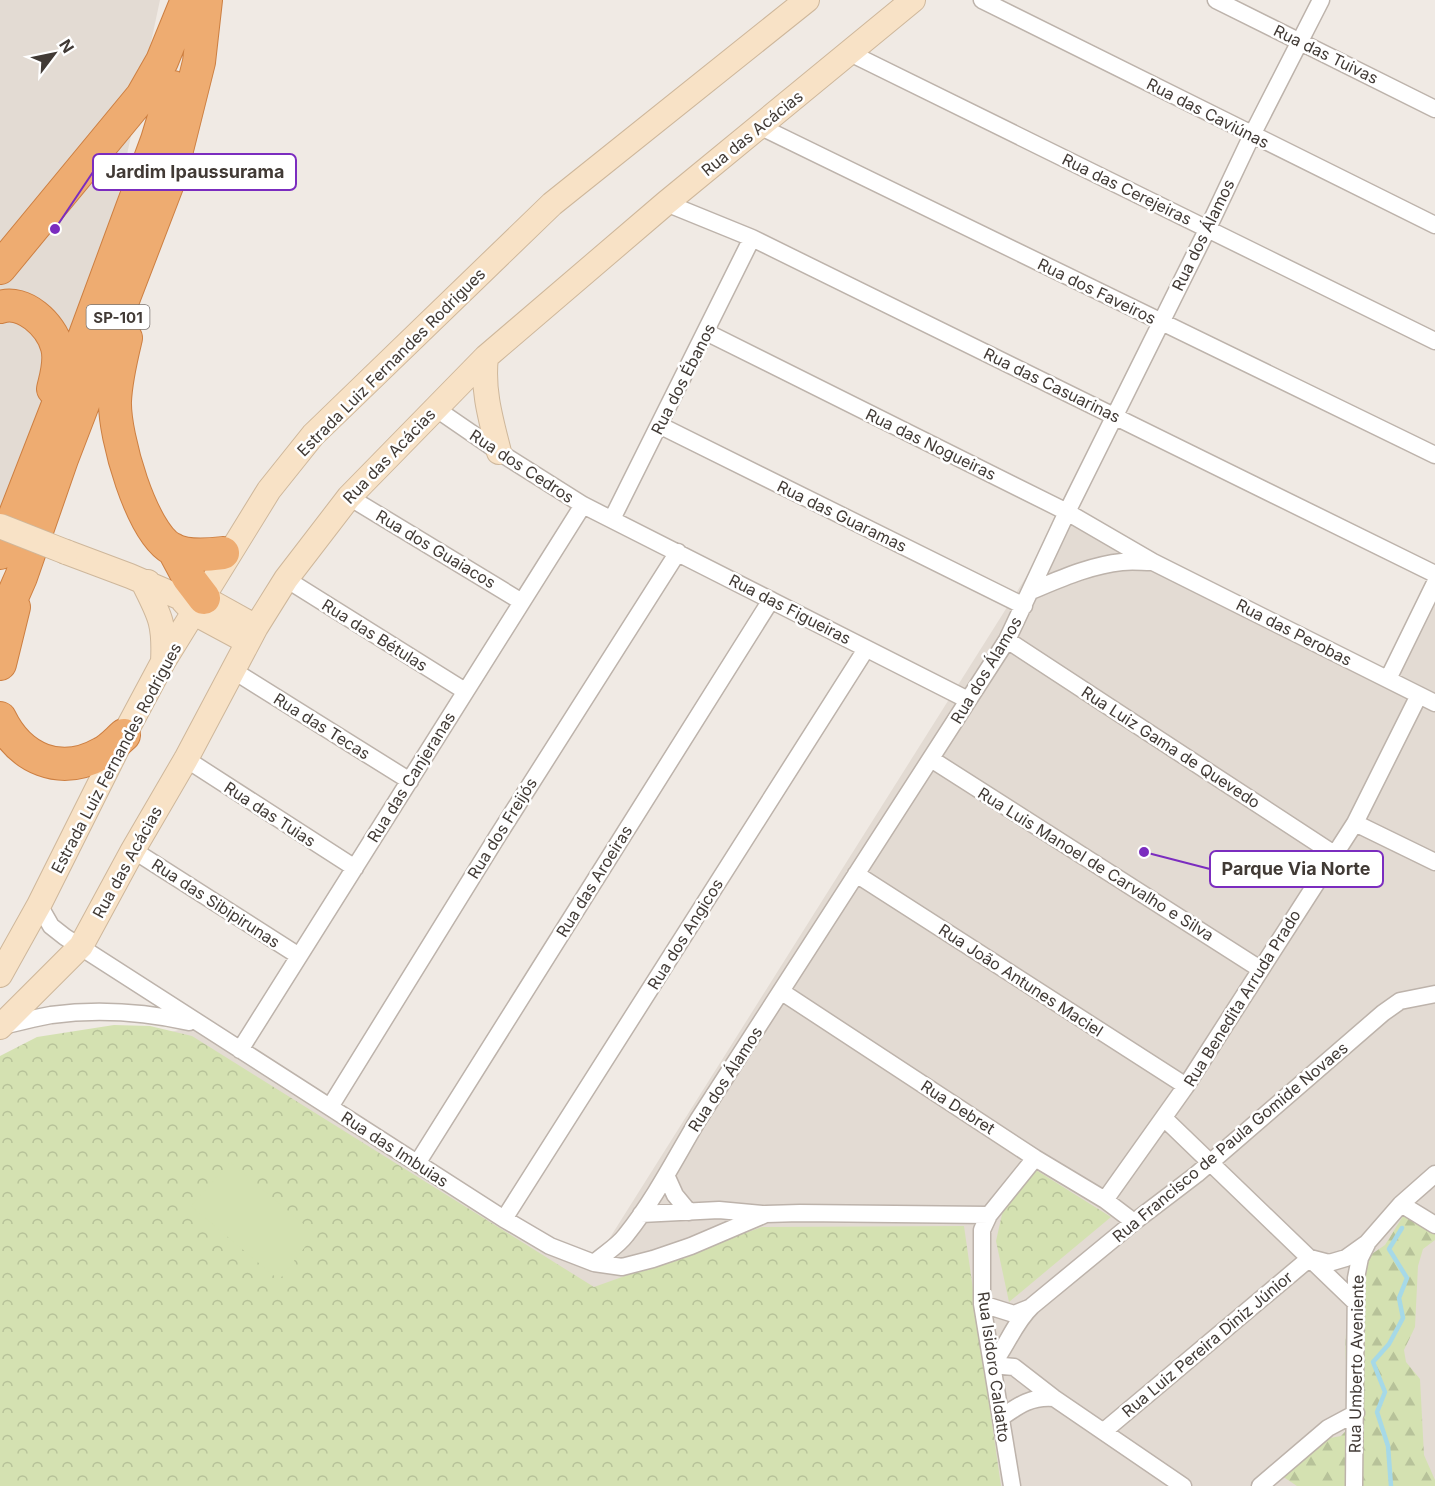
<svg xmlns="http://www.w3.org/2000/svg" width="1435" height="1486" viewBox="0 0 1435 1486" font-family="Inter,sans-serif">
  <defs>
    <pattern id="forest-firs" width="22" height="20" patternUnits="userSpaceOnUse" patternTransform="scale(1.5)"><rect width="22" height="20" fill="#d4e1b1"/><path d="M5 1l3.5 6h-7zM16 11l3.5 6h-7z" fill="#b7c299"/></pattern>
    <pattern id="park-crowns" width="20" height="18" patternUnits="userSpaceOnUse" patternTransform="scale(1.5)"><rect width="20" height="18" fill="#d4e1b1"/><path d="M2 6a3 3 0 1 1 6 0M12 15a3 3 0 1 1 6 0" fill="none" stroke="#b7c299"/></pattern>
  </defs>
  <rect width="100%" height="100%" fill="#f0eae4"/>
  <!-- residential -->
  <path fill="#e3dbd3" d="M0,0H160L62,459L0,518Z
    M1067,512L1388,679L1435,584V1486H0V1071L201,1025L594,1263Z"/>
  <!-- forest -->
  <path fill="url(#forest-firs)" d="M1403,1216L1435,1219V1240L1423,1249L1418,1266L1415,1327L1404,1350L1406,1362L1420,1379L1424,1455L1435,1480V1486H1297L1279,1474L1303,1443L1341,1436L1361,1415C1358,1405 1353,1395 1350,1384C1339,1346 1350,1300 1360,1262L1385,1245Z"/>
  <!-- park -->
  <path fill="url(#park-crowns)" d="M114,1025L150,1026L192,1036L594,1287L762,1227L964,1226L1001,1486H0V1056L37,1037Z
    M1036,1170L1111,1217L1009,1302L996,1241L1005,1201Z"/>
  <!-- pitch -->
  <path fill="#d4e1b1" d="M230,1162L315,1234L279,1280L191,1206Z"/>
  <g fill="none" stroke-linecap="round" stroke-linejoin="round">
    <!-- stream -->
    <path stroke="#a6d9e7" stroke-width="4.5" d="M1391,1486L1388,1446L1377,1412L1385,1392L1373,1362L1389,1344L1403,1318L1399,1298L1407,1278L1389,1249L1402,1228"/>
    <!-- street casing -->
    <g stroke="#bdb3ab" stroke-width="19">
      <path id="street" d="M982,0L1435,225
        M1216,0L1435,109
        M850,53L1435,341
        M759,126L1435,455
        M666,203L752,238L1435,574
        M706,332L1067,512L1153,562L1435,703
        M435,408L499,452L583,505L968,700
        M659,425L1024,606
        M349,497L522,602
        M612,519L752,238
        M286,579L465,691
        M1031,591C1060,579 1091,565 1122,562C1132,561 1142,562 1151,562
        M1007,640L1334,854
        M234,671L410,781
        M1388,679L1435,583
        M186,759L355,868
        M931,759L1260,969
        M1355,823L1435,862
        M133,850L299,956
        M856,874L1186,1086
        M39,905L51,926L65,937L504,1219L550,1246L594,1263L622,1267L653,1259L691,1246L766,1214L800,1213L989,1215
        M782,992L1035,1158L1105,1200L1134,1222
        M1,1026C17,1023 34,1018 51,1015C96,1009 144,1012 189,1022
        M240,1050L583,505
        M330,1107L497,837L678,552
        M1165,1119L1356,1303
        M418,1162L771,600
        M666,1175L675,1195L689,1212
        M1105,1200L1186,1086L1355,823L1419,695
        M1401,1204L1435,1225
        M641,1214L719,1210L762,1214
        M504,1219L866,649
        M594,1263C604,1254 618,1246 626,1235C654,1200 675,1159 698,1120L1007,640L1067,512L1208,228L1252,135L1321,0
        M982,1304L1014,1314L1029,1308
        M992,1365C1007,1346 1014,1323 1032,1306L1134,1222L1197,1174L1383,1013L1400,1001L1435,994
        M992,1365L1014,1367L1054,1398L1183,1486
        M1002,1417C1019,1405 1032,1396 1054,1398
        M1104,1431L1310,1258L1329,1263L1346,1258L1367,1243L1401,1204L1435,1174
        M1012,1486L982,1304V1230L989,1215L1035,1158
        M1260,1486L1328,1428L1356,1413
        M1354,1486L1356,1278L1360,1258L1367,1244"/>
    </g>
    <!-- secondary casing -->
    <g stroke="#ceb79b" stroke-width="26">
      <path id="secondary" d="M486,357C482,390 491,420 499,452
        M66,552L130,576L179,597L204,598L256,627
        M148,582H143C160,616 165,623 163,662
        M183,601L194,613L248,642
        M0,975L39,905L124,735L163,662L269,490L313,435L552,204L807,0
        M0,1027L81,946L133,850L186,759L256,627L286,579L349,497L486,357L666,203L913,0"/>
    </g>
    <!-- highway casing -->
    <g stroke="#cc7f42" stroke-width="34">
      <path id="highway" d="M0,268L142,96L162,61L184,7
        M0,307C24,299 51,325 57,347C61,361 56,376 53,389
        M126,338C121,359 116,379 115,401C114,436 141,532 172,549C187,557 207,555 223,553
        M173,549L188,577L204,598
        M0,553L85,335L157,140L173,87
        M0,625L21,577L62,459L170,178L199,62L206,0
        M0,664L14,607
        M0,718C20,759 60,777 102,753C110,749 117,741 124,735"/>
    </g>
    <!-- street -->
    <use href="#street" stroke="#fff" stroke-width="16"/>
    <!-- secondary -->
    <use href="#secondary" stroke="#f8e2c6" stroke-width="24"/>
    <!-- highway -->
    <use href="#highway" stroke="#eeac71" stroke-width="32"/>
    <!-- secondary-bridge casing -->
    <g stroke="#ceb79b" stroke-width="26" stroke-linecap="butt">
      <path id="secondary-bridge" d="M0,526L66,552"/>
    </g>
    <!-- secondary-bridge -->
    <use href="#secondary-bridge" stroke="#f8e2c6" stroke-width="24"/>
  </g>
  <g text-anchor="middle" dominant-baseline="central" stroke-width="5" stroke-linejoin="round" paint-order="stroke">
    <!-- shield labels -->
    <rect fill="#fff" stroke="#7a7572" stroke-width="1.5" x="86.5" y="305" width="63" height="24" rx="4.5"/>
    <g font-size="15" font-weight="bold" fill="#413a35">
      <text x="118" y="317">SP-101</text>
    </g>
    <!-- street labels -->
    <g font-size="16" fill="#413a35" stroke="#fff">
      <text transform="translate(1326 54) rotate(26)">Rua das Tuivas</text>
      <text transform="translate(1208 113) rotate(27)">Rua das Caviúnas</text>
      <text transform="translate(752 133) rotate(-39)">Rua das Acácias</text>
      <text transform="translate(1127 189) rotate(26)">Rua das Cerejeiras</text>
      <text transform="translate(1203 235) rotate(-64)">Rua dos Álamos</text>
      <text transform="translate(1097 291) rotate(26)">Rua dos Faveiros</text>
      <text transform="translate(391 362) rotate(-45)">Estrada Luiz Fernandes Rodrigues</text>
      <text transform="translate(683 379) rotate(-63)">Rua dos Ébanos</text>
      <text transform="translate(1052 385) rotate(26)">Rua das Casuarinas</text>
      <text transform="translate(931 444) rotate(26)">Rua das Nogueiras</text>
      <text transform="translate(389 456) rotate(-46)">Rua das Acácias</text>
      <text transform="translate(522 466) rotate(33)">Rua dos Cedros</text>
      <text transform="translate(842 516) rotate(26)">Rua das Guaramas</text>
      <text transform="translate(436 549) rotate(31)">Rua dos Guaiacos</text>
      <text transform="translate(790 609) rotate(27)">Rua das Figueiras</text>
      <text transform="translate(1294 632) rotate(27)">Rua das Perobas</text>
      <text transform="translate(375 635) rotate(32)">Rua das Bétulas</text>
      <text transform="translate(986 670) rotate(-59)">Rua dos Álamos</text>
      <text transform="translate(322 726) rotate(32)">Rua das Tecas</text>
      <text transform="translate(1171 747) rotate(33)">Rua Luiz Gama de Quevedo</text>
      <text transform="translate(116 758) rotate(-62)">Estrada Luiz Fernandes Rodrigues</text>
      <text transform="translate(411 777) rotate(-58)">Rua das Canjeranas</text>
      <text transform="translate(270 814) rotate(33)">Rua das Tuias</text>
      <text transform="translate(502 828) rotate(-58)">Rua dos Freijós</text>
      <text transform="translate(127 862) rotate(-61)">Rua das Acácias</text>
      <text transform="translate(1096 864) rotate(32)">Rua Luis Manoel de Carvalho e Silva</text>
      <text transform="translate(594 881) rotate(-58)">Rua das Aroeiras</text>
      <text transform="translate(216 903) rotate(33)">Rua das Sibipirunas</text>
      <text transform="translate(685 934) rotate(-58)">Rua dos Angicos</text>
      <text transform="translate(1021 980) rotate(33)">Rua João Antunes Maciel</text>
      <text transform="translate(1242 998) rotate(-58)">Rua Benedita Arruda Prado</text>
      <text transform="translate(725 1079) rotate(-57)">Rua dos Álamos</text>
      <text transform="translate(958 1107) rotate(33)">Rua Debret</text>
      <text transform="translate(1230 1142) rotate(-40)">Rua Francisco de Paula Gomide Novaes</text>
      <text transform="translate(395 1149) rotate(33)">Rua das Imbuias</text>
      <text transform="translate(1207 1344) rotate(-40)">Rua Luiz Pereira Diniz Júnior</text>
      <text transform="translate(1356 1364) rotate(-89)">Rua Umberto Aveniente</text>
      <text transform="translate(994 1367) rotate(82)">Rua Isidoro Caldatto</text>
    </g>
  </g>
  <!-- callouts -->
  <path fill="none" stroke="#7b2cbf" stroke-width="2" d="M55 229L93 172M1144 852L1210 869"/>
  <g fill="#7b2cbf" stroke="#fff" stroke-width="2">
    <circle cx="55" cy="229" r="6"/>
    <circle cx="1144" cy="852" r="6"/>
  </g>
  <g fill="#fff" stroke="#7b2cbf" stroke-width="2">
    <rect x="93" y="154" width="203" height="36" rx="6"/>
    <rect x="1210" y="851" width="173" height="36" rx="6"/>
  </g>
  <g font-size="18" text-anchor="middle" font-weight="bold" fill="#413a35">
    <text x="195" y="178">Jardim Ipaussurama</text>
    <text x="1296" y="875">Parque Via Norte</text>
  </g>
  <!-- north arrow -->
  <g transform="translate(54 54) rotate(58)" stroke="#ffffff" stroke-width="4.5" paint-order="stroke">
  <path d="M0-4.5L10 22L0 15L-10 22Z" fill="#413a35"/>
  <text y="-9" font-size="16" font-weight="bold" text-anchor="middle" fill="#413a35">N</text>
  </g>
</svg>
